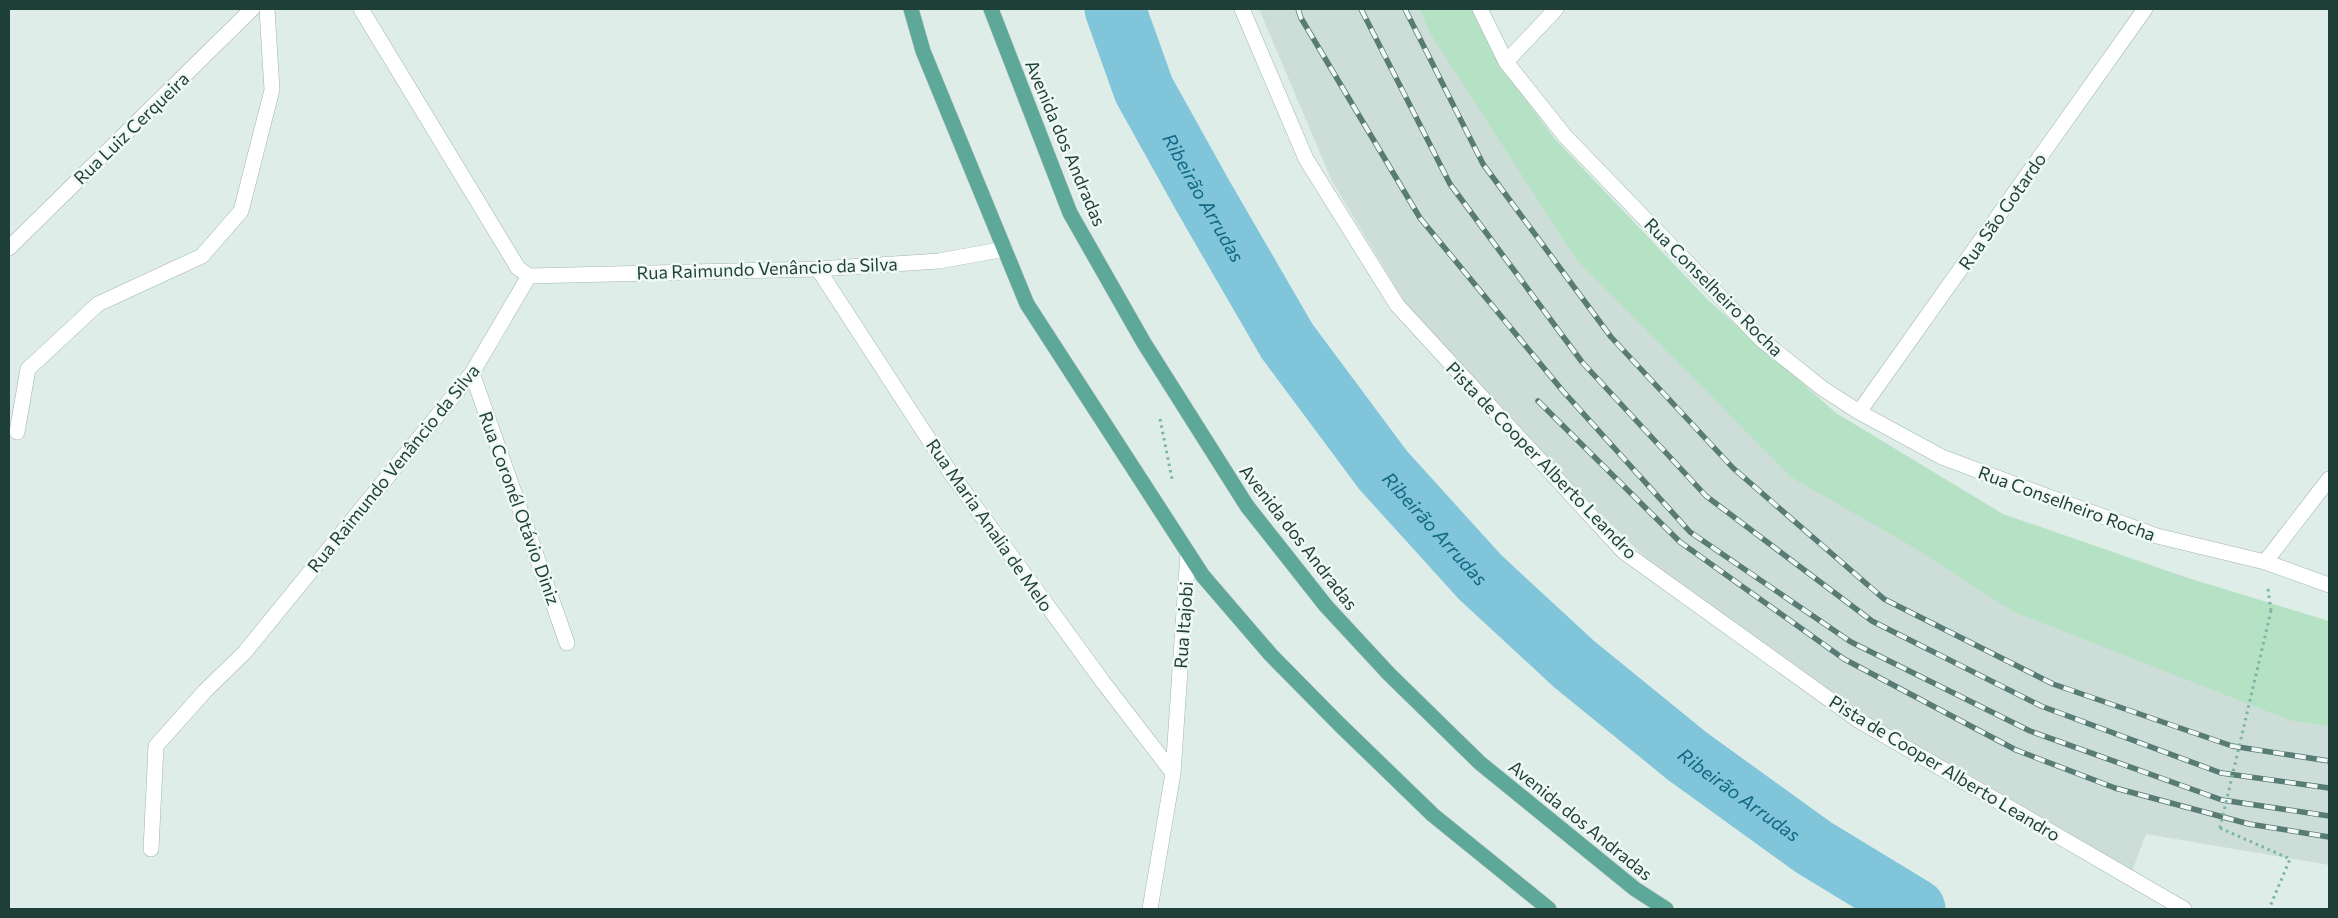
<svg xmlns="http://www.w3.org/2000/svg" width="2338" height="918" viewBox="0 0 2338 918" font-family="Commissioner,sans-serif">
  <rect width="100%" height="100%" fill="#dfede8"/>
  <!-- built -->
  <path fill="#cdddd7" d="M1259,9H1458L1471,40L1699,322L2016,548L2329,637V865L2146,834L2128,882L1903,740L1667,579L1430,345L1332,181Z"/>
  <!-- green -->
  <path fill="#b5e1c4" d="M1420,9H1474L1499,64L1555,139L1708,300L1836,413L2003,514L2188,578L2329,621V726L2289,720L2012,611L1913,547L1791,477L1576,259L1430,33Z"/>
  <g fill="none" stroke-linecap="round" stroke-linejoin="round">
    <!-- river -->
    <path stroke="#80c5d9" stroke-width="61" id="s1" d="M1115,9L1144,90L1203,196L1287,341L1383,470L1480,577L1574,664L1687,756L1813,847L1915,909"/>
    <!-- minor casing -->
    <g stroke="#a1b5b0" stroke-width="16">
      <path id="minor" d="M361,9L518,268L529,276L818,269L939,261L1005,249
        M1242,9L1306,159L1397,305L1624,552L1858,720L2184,909
        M1480,9L1506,62L1565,136L1763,341L1822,388L1859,412L1942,457L2038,493L2157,536L2265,562L2329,585
        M1506,62L1556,9
        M9,248L252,9
        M818,269L950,472L1103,682L1173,773
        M472,373L567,643
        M1859,412L2145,9
        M17,432L28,369L98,304L202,256L241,211L272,90L267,9
        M2265,562L2329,479
        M151,849L156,746L205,691L245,652L472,373L529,276
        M1150,909L1173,773L1188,553"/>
    </g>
    <!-- major casing -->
    <g stroke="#c0c9c7" stroke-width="16">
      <path id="major" d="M911,9L923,51L1027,304L1203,576L1271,655L1340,725L1433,815L1549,909
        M991,9L1070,213L1144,343L1247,506L1326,606L1389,674L1480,763L1635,889L1666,909"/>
    </g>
    <!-- path -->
    <path stroke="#7cb4a6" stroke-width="3" stroke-dasharray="2.5 4" stroke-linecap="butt" d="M1160,419L1172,479
      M2268,589L2271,611
      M2220,828L2290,859L2269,909"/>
    <!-- minor -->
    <use href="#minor" stroke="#fff" stroke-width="15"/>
    <!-- major -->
    <use href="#major" stroke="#5ea89a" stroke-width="15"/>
    <!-- rail casing -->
    <g stroke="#587b74" stroke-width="5.5">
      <path id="rail" d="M1298,9L1301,18L1420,218L1562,390L1690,532L1851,642L2030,731L2222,800L2329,816
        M1361,9L1450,184L1582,362L1706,496L1872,621L2041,706L2221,773L2329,788
        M1405,9L1483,164L1611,337L1733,468L1884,599L2053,684L2232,746L2329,761
        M1538,401L1680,542L1844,659L2016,750L2115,788L2249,824L2329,837"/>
    </g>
    <!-- rail -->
    <use href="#rail" stroke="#f0f9f5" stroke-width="4" stroke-dasharray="11" stroke-linecap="butt"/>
    <!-- path-bridge -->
    <path stroke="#7cb4a6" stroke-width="3" stroke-dasharray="2.5 4" stroke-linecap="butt" d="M2220,828L2271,611"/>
  </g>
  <g text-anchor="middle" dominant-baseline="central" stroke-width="5" stroke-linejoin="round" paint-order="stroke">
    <!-- street labels -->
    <g font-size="18" fill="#1e3f38" stroke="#f0f9f5">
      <text transform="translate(131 128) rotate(-44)">Rua Luiz Cerqueira</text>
      <text transform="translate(1066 143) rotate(67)">Avenida dos Andradas</text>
      <text transform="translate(2002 211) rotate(-55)">Rua São Gotardo</text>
      <text transform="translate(767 268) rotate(-2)">Rua Raimundo Venâncio da Silva</text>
      <text transform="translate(1714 287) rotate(45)">Rua Conselheiro Rocha</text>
      <text transform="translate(1542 460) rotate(46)">Pista de Cooper Alberto Leandro</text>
      <text transform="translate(393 468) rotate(-51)">Rua Raimundo Venâncio da Silva</text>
      <text transform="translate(2067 503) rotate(20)">Rua Conselheiro Rocha</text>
      <text transform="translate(520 508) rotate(70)">Rua Coronél Otávio Diniz</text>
      <text transform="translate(990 525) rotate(55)">Rua Maria Analia de Melo</text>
      <text transform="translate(1299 537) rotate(52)">Avenida dos Andradas</text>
      <text transform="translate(1183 625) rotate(-86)">Rua Itajobi</text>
      <text transform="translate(1945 768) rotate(31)">Pista de Cooper Alberto Leandro</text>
      <text transform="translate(1581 820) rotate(39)">Avenida dos Andradas</text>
    </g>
    <!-- water labels -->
    <g font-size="19" font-style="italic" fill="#116882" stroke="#f0f9f5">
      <text stroke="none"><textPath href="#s1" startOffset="209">Ribeirão Arrudas</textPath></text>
      <text stroke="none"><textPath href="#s1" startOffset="614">Ribeirão Arrudas</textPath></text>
      <text stroke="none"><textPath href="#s1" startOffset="1019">Ribeirão Arrudas</textPath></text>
    </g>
  </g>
  <!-- border -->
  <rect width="2338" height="918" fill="none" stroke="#1e3f38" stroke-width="20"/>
</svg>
